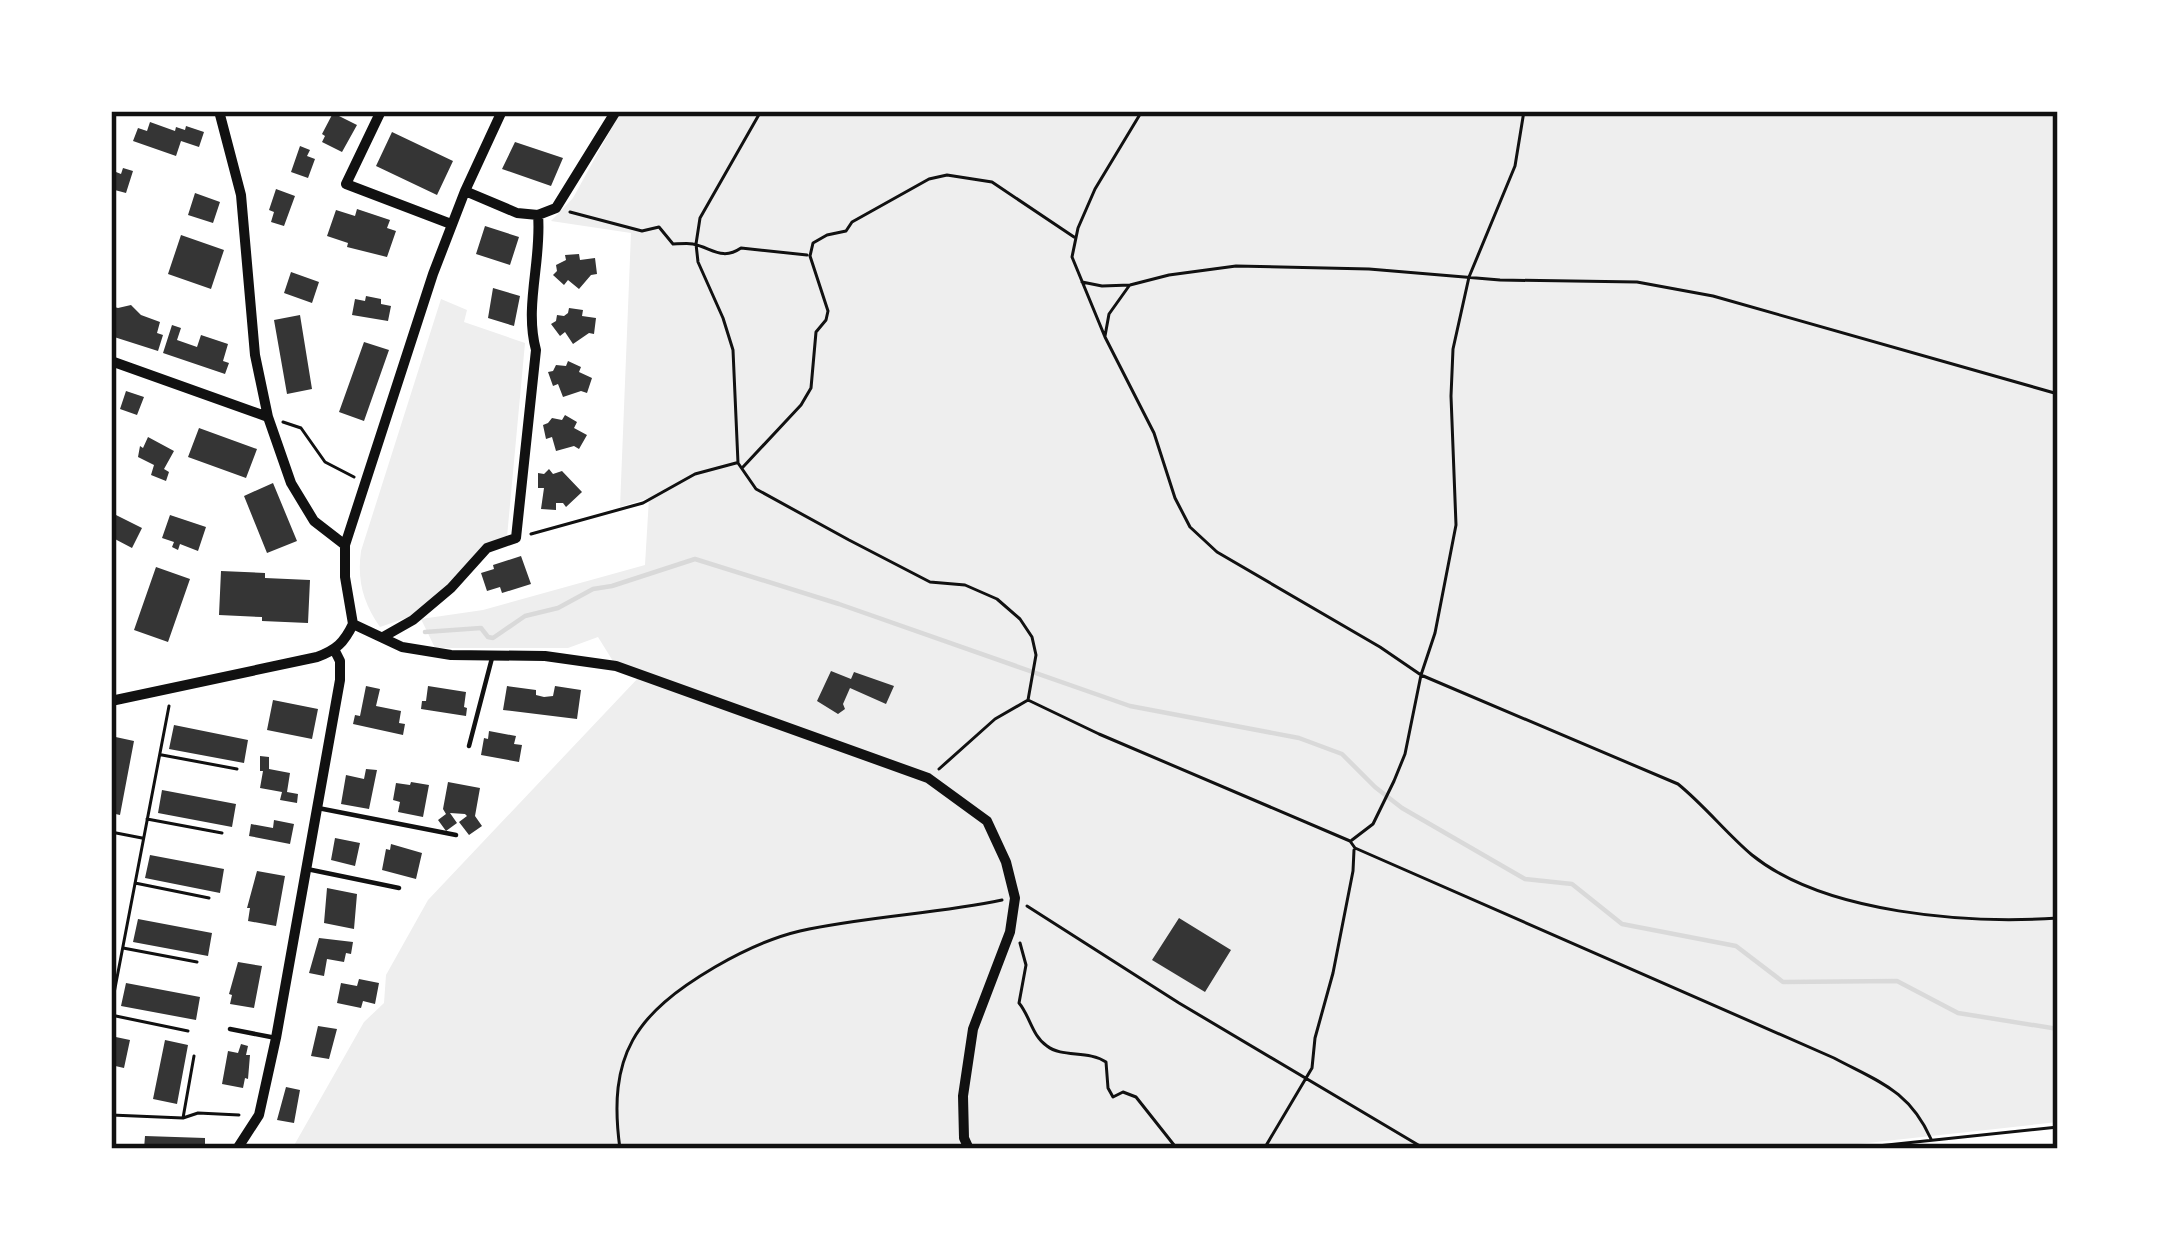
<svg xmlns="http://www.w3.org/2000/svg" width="2169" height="1260" viewBox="0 0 2169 1260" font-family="'Noto Sans',sans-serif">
  <rect width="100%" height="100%" fill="#fff"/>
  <!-- green -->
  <path fill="#eee" d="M621,111H2058V1122L1812,1149H292L364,1022L384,1003L386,975L428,900L640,676L616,666L598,637L568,648H435L421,619L483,610L645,565L649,498L620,507L631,233L551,221L573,198Z
    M441,299L467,310L464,322L525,343L507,537L482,546L450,584L409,617L380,627C363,603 357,580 361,551Z"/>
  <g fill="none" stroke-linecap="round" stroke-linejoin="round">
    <!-- stream -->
    <path stroke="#d9d9d9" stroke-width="4.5" d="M425,632L481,628L488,637L493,638L525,616L558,608L593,589L612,586L695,559L839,604L1130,706L1299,738L1342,754L1375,787L1402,808L1525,879L1572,884L1622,924L1736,946L1783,982L1897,981L1958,1013L2058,1029"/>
  </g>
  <!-- building -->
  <path fill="#353535" d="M333,113L357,125L342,152L322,142L325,136L322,134Z
    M150,122L175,131L176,127L185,130L186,126L204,132L199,147L181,141L176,156L133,141L138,128L147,131Z
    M392,132L453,161L437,195L376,166Z
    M515,142L563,158L551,186L502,169Z
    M300,146L310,150L307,156L315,159L308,178L291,172Z
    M123,168L133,171L126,193L111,189V170L121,174Z
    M276,189L295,196L284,226L271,222L274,212L269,210Z
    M195,193L220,202L213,223L188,215Z
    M357,209L390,220L387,228L396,231L387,257L347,247L348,243L327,236L336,210L355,216Z
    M485,226L519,237L510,265L476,254Z
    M181,235L224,250L211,289L168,274Z
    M579,254L580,260L595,258L597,274L591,275L579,289L568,280L564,285L553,275L557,271L556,265L566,260L565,255Z
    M291,272L319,282L312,303L284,293Z
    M493,288L520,296L514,326L488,318Z
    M366,296L381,299V304L391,306L388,321L352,315L355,299L365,301Z
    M131,305L141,315L160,322L157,333L163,335L158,351L111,336V306L118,308Z
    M569,308L583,310L582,316L596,318L594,334L589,333L573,344L565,332L560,336L551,324L556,321L557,315L564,316L568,313Z
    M300,315L312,389L287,394L274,320Z
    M172,325L181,328L177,340L197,347L201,335L228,344L223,361L229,363L225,374L163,353Z
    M364,342L389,350L364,421L339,412Z
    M568,361L581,367L579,372L592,378L587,393L581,391L563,397L558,384L553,386L548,372L553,371L556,365L566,366Z
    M126,391L144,397L137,415L120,409Z
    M565,415L577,422L574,428L587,435L579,449L574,446L556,451L552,437L546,439L543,425L548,423L552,418L562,420Z
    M199,428L257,449L246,478L188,457Z
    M148,437L174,451L164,469L169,472L166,481L151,475L154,465L138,457L140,446L143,448Z
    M549,469L553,474L562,471L582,492L566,507L563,503H556V510L541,509L544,488H538V473L544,474Z
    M273,483L297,541L267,553L244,496Z
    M116,515L142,528L132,548L111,537V526Z
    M170,515L206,527L198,551L180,544L178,550L172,547L174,542L162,538Z
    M521,556L531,584L502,593L500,587L487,591L481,573L494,569L493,565Z
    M156,567L190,579L168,642L134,630Z
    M221,571L265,573V578L310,580L308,623L262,621V617L219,615Z
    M831,671L851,679L854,672L894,686L886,704L850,688L843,704L845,709L838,714L817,701Z
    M366,686L380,689L376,706L401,711L399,723L405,724L403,735L353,724L355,715L360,716Z
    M428,686L466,692L464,707L467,708L466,716L421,709L422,701H426Z
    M507,686L536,690V695L544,697L553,696L555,686L581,690L577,719L503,710Z
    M273,700L318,709L312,739L267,730Z
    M174,725L248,740L244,763L169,749Z
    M489,731L516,736L514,744L522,745L519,762L481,755L484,738L488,739Z
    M111,736L134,741L120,815L111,813Z
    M260,756L269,757V769L290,773L287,792L298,794L297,803L280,800L282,792L260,788L263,771H260Z
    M366,769L377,770L369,809L341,804L346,775L364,779Z
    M411,782L429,785L423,817L398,812L400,802L393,800L396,783L410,785Z
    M448,782L480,788L475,816L482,826L469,835L459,822L467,816L465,814L450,813L457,823L446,831L438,820L446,814L443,809Z
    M162,790L236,804L232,827L158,813Z
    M274,820L294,824L290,844L249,836L251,824L273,828Z
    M335,838L360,843L355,866L331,860Z
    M391,844L422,853L416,879L382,870L386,849L390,850Z
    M150,855L224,869L220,893L145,878Z
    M257,871L285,876L276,926L248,921L250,908H247Z
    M327,888L357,894L354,929L324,923Z
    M1179,918L1231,950L1205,992L1152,960Z
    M138,919L212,933L208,956L133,942Z
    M319,938L353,942L351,954L346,953L344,962L327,959L324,976L309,973Z
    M238,962L262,966L254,1008L230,1004L232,995L229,994Z
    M359,979L379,983L375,1004L363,1001L361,1008L337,1003L341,983L357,986Z
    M126,983L200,997L196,1020L121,1006Z
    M318,1026L337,1029L329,1059L311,1056Z
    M111,1036L130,1040L124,1068L111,1065Z
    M165,1040L188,1045L177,1104L153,1099Z
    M241,1044L248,1046L246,1055H250L248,1079L245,1078L243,1088L222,1084L228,1051L238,1053Z
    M286,1087L300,1090L294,1123L277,1120Z
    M145,1136L205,1138V1149H144Z"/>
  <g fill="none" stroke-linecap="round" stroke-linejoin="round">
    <!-- path -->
    <path stroke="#111" stroke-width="3" d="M761,111L700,218L696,244L698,262L723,318L733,350L738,463L756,489L849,540L930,582L965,585L997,599L1020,619L1032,637L1036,655L1028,700L995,719L939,769
      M1142,111L1095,189L1078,228L1072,257L1105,337L1154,433L1175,498L1190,527L1217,552L1380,647L1421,675L1678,784C1705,806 1727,834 1752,855C1825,914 1968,924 2058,918
      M570,212L642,231L659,227L673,244C676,244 689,243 693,244C712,248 722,261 741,248L807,255
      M1082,282L1102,286L1130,285L1169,275L1236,266L1369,269L1500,280L1637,282L1713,296L2058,394
      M1105,336L1109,314L1129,286
      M283,422L301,428L325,462L354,477
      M743,467L801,405L811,388L816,332L826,320L828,311L810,256L813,243L827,235L846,231L852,222L929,179L947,175L992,182L1074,237
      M531,534L643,503L695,474L736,463
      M1028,700L1099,734L1350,841L1355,848L1834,1058C1879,1082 1909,1090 1931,1139
      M162,755L237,769
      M147,819L222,833
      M111,832L142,838
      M1352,840L1373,824L1394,781L1405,754L1421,675L1435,633L1456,525L1451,396L1453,349L1469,277L1515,166L1524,111
      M135,883L209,898
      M1027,906L1179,1003L1425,1149
      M1020,943L1026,965L1019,1003C1030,1016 1032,1036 1047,1046C1062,1058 1088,1050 1106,1062L1108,1088L1113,1097L1123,1092L1136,1097L1174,1145V1149
      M123,948L197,962
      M111,1009L169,706
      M111,1015L188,1031
      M111,1115L183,1118L198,1113L239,1115
      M183,1118L194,1056
      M620,1149C607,1055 635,1014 715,967C741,952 770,938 800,931C867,916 936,914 1002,900
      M1264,1149L1312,1068L1315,1038L1333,973L1353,871L1354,850
      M1849,1149L2058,1127"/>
    <!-- service -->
    <path stroke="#111" stroke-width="4.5" d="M469,746L492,658
      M318,808L456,835
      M307,869L399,888
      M230,1029L276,1038"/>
    <!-- minor -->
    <path stroke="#111" stroke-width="10" d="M219,111L241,195L255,355L268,417L291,483L314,521L345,545
      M381,111L346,184L451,224
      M465,191L517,213L538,215L556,208L616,111
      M111,361L268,417
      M353,624L402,647L451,655L545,656L616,666L928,778L987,821L1006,862L1015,898L1010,932L973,1029L963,1096L964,1138L969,1149
      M353,624L345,577V545L433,274L465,191L502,111
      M383,637L413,620L451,588L487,548L516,538L536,350C524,306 542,260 538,215
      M111,701L317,657C336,650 344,643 353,624
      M237,1149L259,1115L276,1038L340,680V661L335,651"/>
  </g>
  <!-- border -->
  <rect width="2169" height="1260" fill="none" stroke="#ffffff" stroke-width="228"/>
  <rect x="114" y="114" width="1941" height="1032" fill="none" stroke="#111" stroke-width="4.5"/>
</svg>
